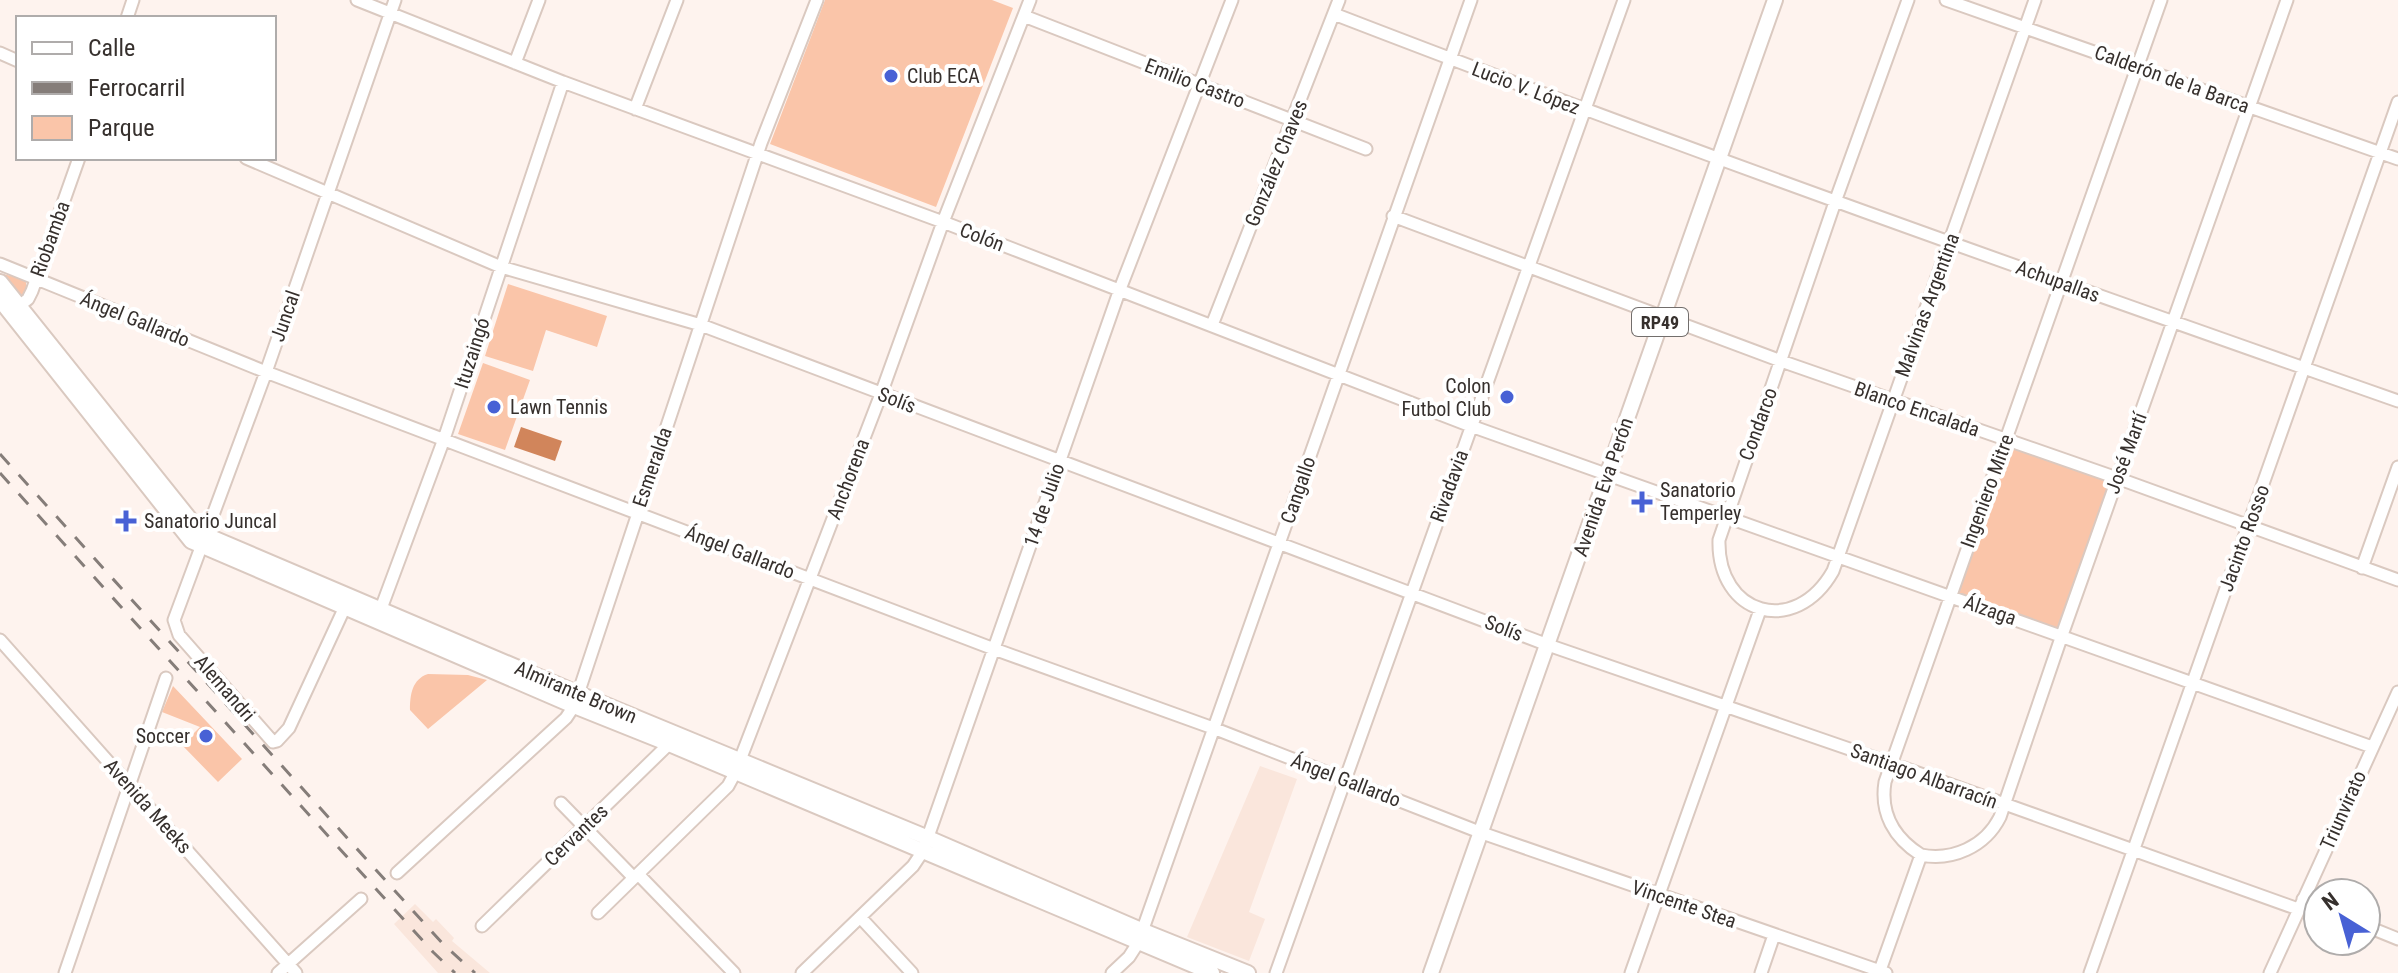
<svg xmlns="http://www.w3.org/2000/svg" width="2398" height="973" viewBox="0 0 2398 973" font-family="'Roboto Condensed',sans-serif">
  <rect width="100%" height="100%" fill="#fef3ee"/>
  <!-- built -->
  <path fill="#fae6dc" d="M1260,766L1297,779L1249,912L1265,919L1249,961L1187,937Z
    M415,904L433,922L436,919L454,938L452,941L490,973H438L394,924Z"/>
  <!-- green -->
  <path fill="#fac5a9" d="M825,0H992L1013,8L936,207L770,144Z
    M3,274L24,279L26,282V288L22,296Z
    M508,284L607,316L597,347L546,330L533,371L485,356Z
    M483,363L530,380L505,450L458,434Z
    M2005,439L2117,478L2062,635L1950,595Z
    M428,674L468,675L487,680L428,729L410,710C410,695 412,679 428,674Z
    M173,686L242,759L218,782L182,745L200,727L162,712Z"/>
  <!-- water -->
  <path fill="#d1855b" d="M521,427L562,441L555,461L514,447Z"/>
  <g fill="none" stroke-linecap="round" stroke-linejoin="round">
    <!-- minor casing -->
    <g stroke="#dac9c0" stroke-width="15">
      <path id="minor" d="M357,0L563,82L943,222L1471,426L2372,747
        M1908,0L1835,202L1719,540C1717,615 1795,638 1833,571L2035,0
        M1946,0L2398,159
        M1334,14C1686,150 2042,276 2398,401
        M1024,16L1366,149
        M127,18L133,0
        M0,53L18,61
        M515,63L539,0
        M635,109L677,0
        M246,158L501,267L701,325L1548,645L1890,763L2298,909
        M1393,216L1781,361L2117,478L2398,580
        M0,264L266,372L994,649L1213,728L1482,833L1886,973
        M14,310L28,299L32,291L79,158
        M1212,325L1339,0
        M2362,568L2398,467
        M344,609L289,728L277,741L273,742L179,635L174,620L266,372L395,0
        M379,614L444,439L563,82
        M0,640L296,973
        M561,803L634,878
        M1921,855C1952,861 1985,847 2000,817L2062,635L2287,0
        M397,873L566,718L574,706L761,143L817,0
        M638,874L734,973
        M2303,899L2318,905
        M598,913L728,786L735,773L881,394L943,222L1030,0
        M860,917L912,973
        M482,926L669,744
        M2366,926L2398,939
        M65,973L166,678
        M278,973L361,899
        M802,973L913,866L923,851L1120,289L1232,0
        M1112,973L1129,957L1138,943L1471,0
        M1276,973L1624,0
        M1631,973L1760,610
        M1761,973L1774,935
        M1879,973L1921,855C1894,838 1880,813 1885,782L2161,0
        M2090,973L2398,102
        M2270,973L2398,692"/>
    </g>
    <!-- major casing -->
    <g stroke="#dac9c0" stroke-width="18">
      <path id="major" d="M0,282L201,533L577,693L926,837L1141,930L1248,973
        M0,300L191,541L574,706L669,744L1212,973
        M1431,973L1775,0"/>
    </g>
    <!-- minor -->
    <use href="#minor" stroke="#fff" stroke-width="11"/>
    <!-- major -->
    <use href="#major" stroke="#fff" stroke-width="14"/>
    <!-- rail -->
    <path stroke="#857d79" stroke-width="3" stroke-dasharray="14 14" stroke-linecap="butt" d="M0,454L443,944L475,973
      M0,473L433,952L455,973"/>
  </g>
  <!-- markers -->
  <g fill="#4861d5" stroke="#fff" stroke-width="3">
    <circle cx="891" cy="76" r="8"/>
    <circle cx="1507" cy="397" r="8"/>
    <circle cx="494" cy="407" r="8"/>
    <path d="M1638 490h8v8h8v8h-8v8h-8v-8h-8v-8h8z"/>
    <path d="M122 509h8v8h8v8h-8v8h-8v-8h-8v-8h8z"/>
    <circle cx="206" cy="736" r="8"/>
  </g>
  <g text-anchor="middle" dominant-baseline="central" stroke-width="8" stroke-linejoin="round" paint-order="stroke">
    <!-- shield labels -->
    <rect fill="#fff" stroke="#726e6c" stroke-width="2" x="1632" y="308" width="56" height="28" rx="6"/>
    <g font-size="18" font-weight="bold" fill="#36302d">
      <text x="1660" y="322">RP49</text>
    </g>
    <!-- poi labels -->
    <g font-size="20" fill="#36302d" stroke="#fff" text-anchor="start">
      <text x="907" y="76">Club ECA</text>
      <text x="1491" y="386" text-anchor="end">Colon<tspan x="1491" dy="23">Futbol Club</tspan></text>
      <text x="510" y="407">Lawn Tennis</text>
      <text x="1660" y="490">Sanatorio<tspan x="1660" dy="23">Temperley</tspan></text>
      <text x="144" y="521">Sanatorio Juncal</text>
      <text x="190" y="736" text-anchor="end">Soccer</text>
    </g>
    <!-- street labels -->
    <g font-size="20" fill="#36302d" stroke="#fff">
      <text transform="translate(2172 79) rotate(20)">Calderón de la Barca</text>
      <text transform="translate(1195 83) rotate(21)">Emilio Castro</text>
      <text transform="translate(1526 88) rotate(21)">Lucio V. López</text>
      <text transform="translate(1276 163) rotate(-68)">González Chaves</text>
      <text transform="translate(982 237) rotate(21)">Colón</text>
      <text transform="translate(50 239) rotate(-70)">Riobamba</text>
      <text transform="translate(2058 281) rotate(20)">Achupallas</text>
      <text transform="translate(1927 305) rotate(-70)">Malvinas Argentina</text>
      <text transform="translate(285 316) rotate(-71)">Juncal</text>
      <text transform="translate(135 319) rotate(22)">Ángel Gallardo</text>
      <text transform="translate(472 353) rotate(-72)">Ituzaingó</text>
      <text transform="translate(897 400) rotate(21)">Solís</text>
      <text transform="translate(1917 409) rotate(19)">Blanco Encalada</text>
      <text transform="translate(1758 424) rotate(-70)">Condarco</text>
      <text transform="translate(2126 453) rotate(-70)">José Martí</text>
      <text transform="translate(652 467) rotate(-71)">Esmeralda</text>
      <text transform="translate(848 479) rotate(-69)">Anchorena</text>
      <text transform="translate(1449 486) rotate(-70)">Rivadavia</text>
      <text transform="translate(1603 487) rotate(-71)">Avenida Eva Perón</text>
      <text transform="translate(1298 490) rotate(-71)">Cangallo</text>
      <text transform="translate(1987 491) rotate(-70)">Ingeniero Mitre</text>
      <text transform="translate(1044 505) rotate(-71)">14 de Julio</text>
      <text transform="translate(2244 538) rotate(-70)">Jacinto Rosso</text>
      <text transform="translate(740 552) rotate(21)">Ángel Gallardo</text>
      <text transform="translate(1990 610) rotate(19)">Álzaga</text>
      <text transform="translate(1504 628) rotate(21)">Solís</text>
      <text transform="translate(225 688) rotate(49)">Alemandri</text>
      <text transform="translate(576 692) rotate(23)">Almirante Brown</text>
      <text transform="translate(1924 776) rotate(20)">Santiago Albarracín</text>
      <text transform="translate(1346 780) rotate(21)">Ángel Gallardo</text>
      <text transform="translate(148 806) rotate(48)">Avenida Meeks</text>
      <text transform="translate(2343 810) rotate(-66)">Triunvirato</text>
      <text transform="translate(576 835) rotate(-44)">Cervantes</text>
      <text transform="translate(1684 904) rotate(19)">Vincente Stea</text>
    </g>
  </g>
  <!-- legend -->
  <rect x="16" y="16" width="260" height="144" fill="#ffffff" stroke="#afacab" stroke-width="2"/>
  <rect x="32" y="42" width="40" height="12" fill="#ffffff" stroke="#afacab" stroke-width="2"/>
  <text x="88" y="56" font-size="24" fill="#36302d">Calle</text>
  <rect x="32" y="82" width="40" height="12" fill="#857d79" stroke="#afacab" stroke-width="2"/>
  <text x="88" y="96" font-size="24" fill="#36302d">Ferrocarril</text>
  <rect x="32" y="116" width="40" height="24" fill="#fac5a9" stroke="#afacab" stroke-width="2"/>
  <text x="88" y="136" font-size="24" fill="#36302d">Parque</text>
  <!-- north arrow -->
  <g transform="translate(2342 917) rotate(323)"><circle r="38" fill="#ffffff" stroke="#afacab" stroke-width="2"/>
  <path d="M0-6L14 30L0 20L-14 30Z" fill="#4861d5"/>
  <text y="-12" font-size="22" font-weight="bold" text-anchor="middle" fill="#36302d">N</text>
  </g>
</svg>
